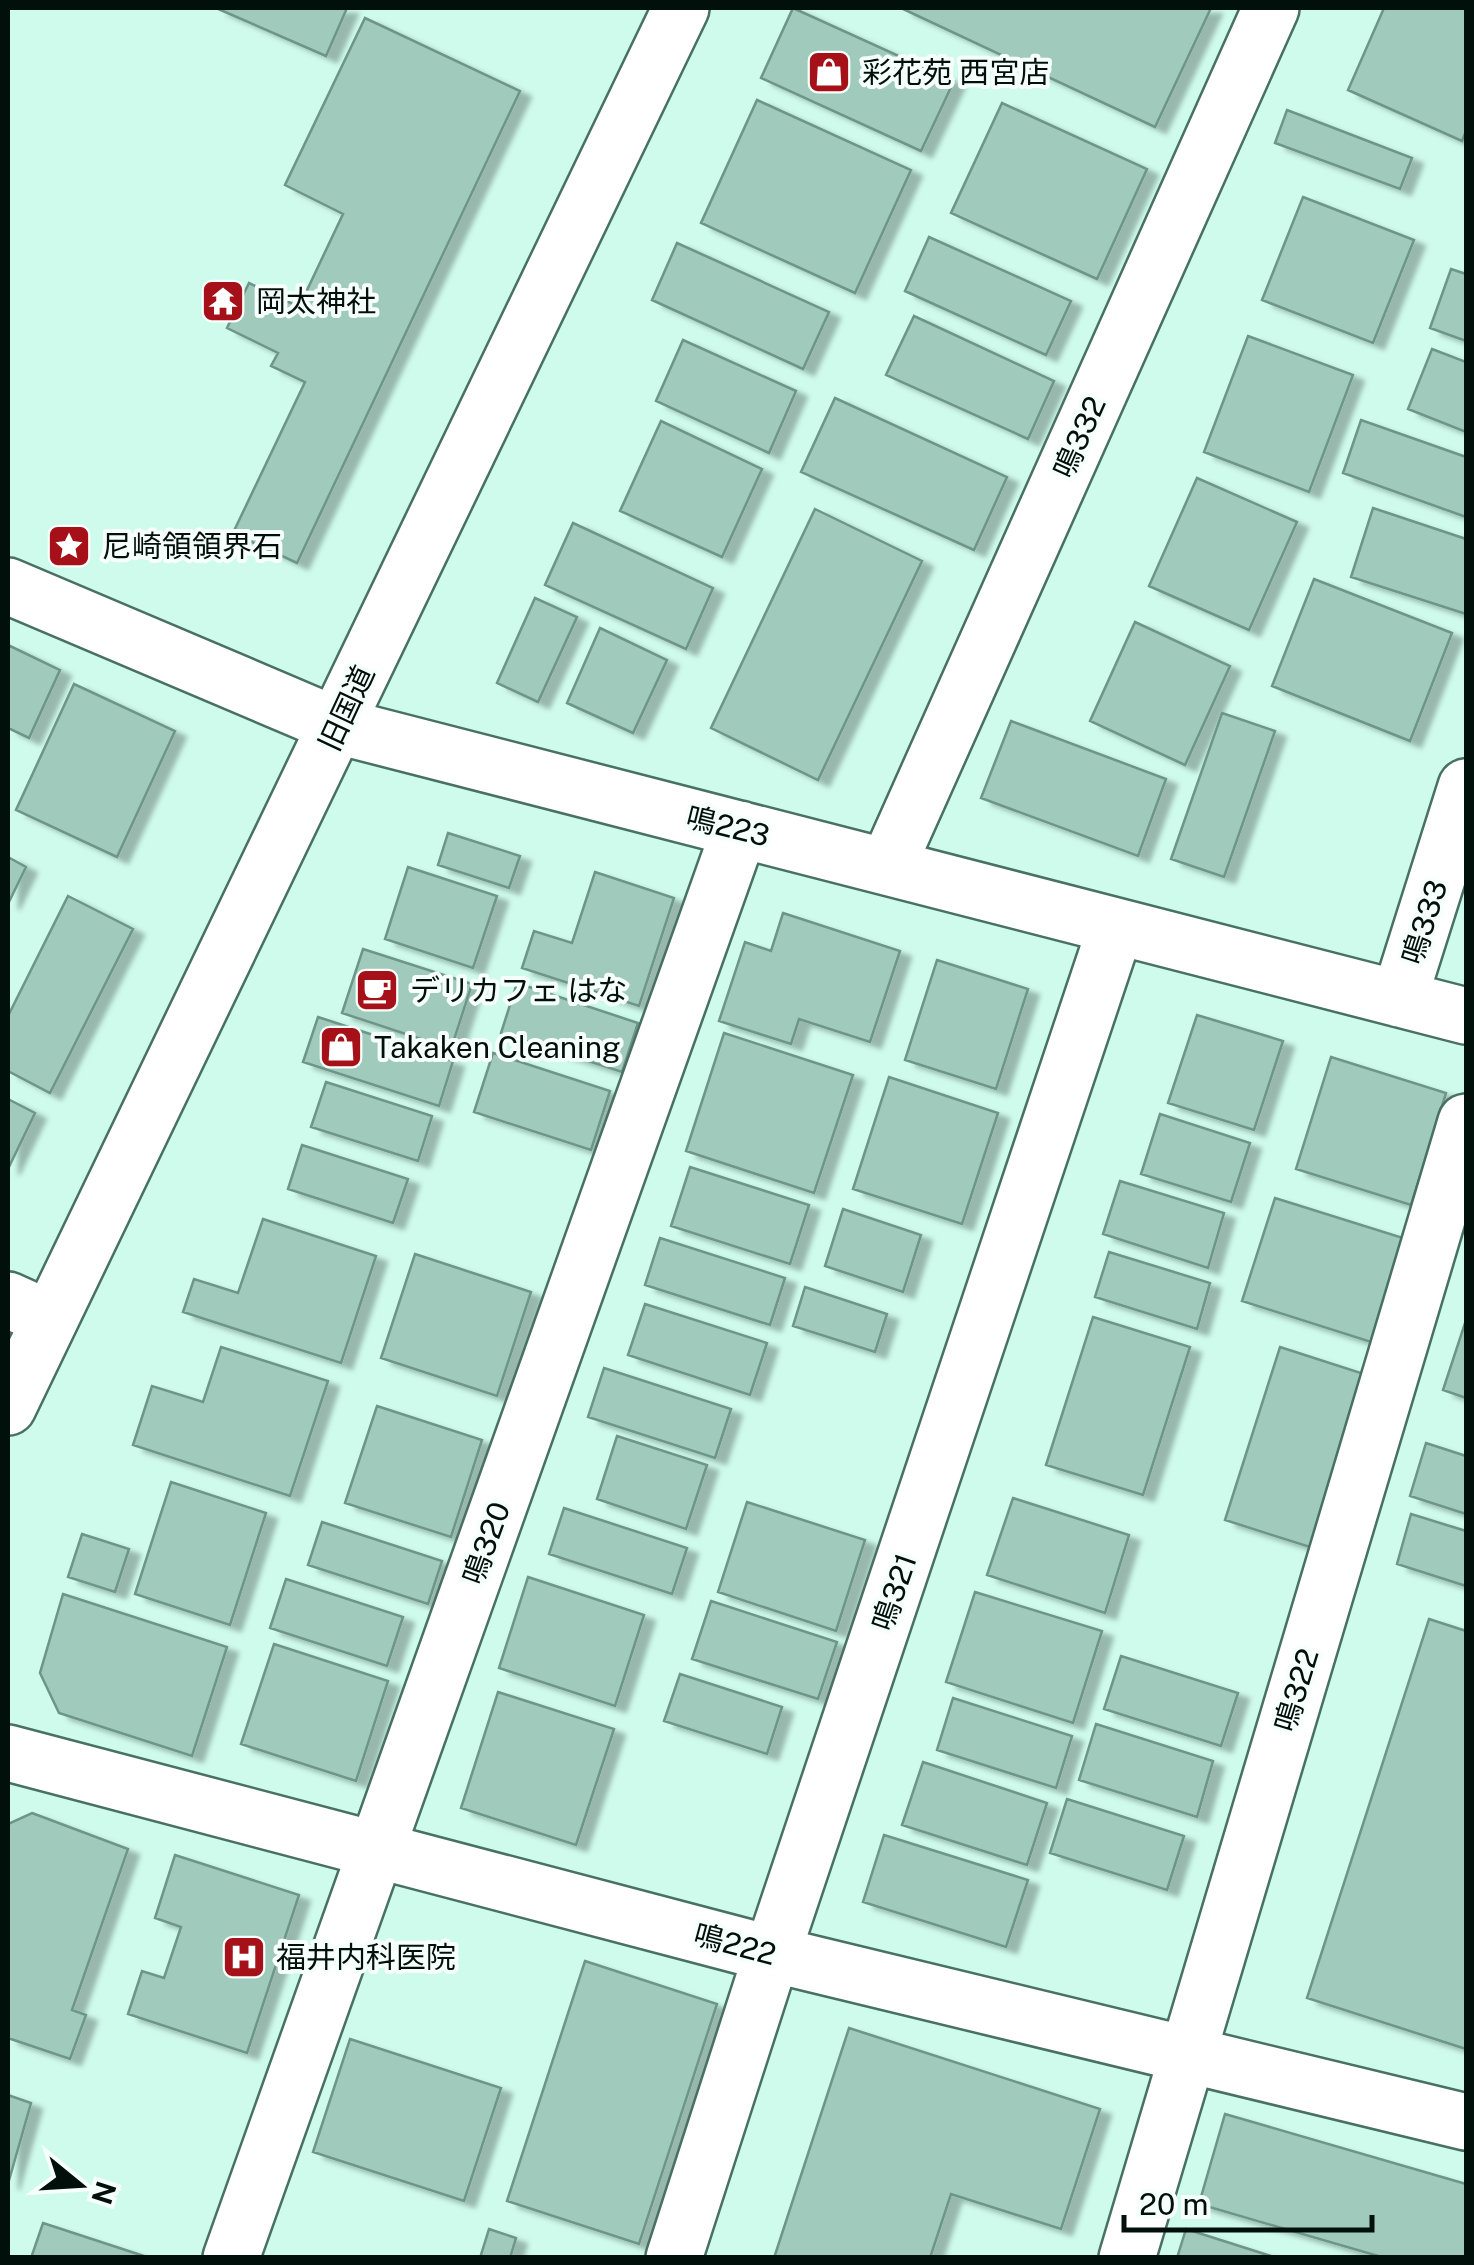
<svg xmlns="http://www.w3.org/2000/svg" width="1474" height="2265" viewBox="0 0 1474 2265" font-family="'Public Sans','Noto Sans JP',sans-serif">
  <defs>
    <filter id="shadow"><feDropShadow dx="11" dy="6" stdDeviation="2.5" flood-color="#0004"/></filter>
  </defs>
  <rect width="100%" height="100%" fill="#cffbec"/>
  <!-- building -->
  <path fill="#9fcabc" stroke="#6d9588" stroke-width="2.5" filter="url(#shadow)" d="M216,8H347L326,56Z
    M793,8L954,81L921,151L761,78Z
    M901,8H1211L1155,127Z
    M1384,8H1466V131L1462,141L1348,90Z
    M365,18L520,91L297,563L233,533L305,382L271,366L278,353L227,328L249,283L299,307L343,214L285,185Z
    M757,100L911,170L855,293L701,223Z
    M1002,103L1147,169L1097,279L951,213Z
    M1287,110L1412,158L1400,189L1275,143Z
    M1303,197L1414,240L1373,343L1262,300Z
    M929,237L1071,301L1046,355L905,291Z
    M677,243L829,312L803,369L652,300Z
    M1451,269L1466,274V341L1430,328Z
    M914,316L1054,381L1028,439L886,375Z
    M1248,336L1353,375L1309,492L1204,452Z
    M683,340L796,391L769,453L656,401Z
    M1432,349L1466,362V432L1408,409Z
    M835,398L1007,477L974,550L801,472Z
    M1361,420L1466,457V517L1343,473Z
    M661,421L762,469L722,557L620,511Z
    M1197,478L1297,522L1249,630L1149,586Z
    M1373,508L1466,539V614L1351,577Z
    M815,509L922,561L818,780L711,728Z
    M573,523L713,588L686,649L545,585Z
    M1314,579L1452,633L1410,741L1272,686Z
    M535,598L577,617L538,702L497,683Z
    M1135,622L1230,666L1185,765L1090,721Z
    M600,628L667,660L633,733L567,703Z
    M8,645L60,670L29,738L8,728Z
    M74,684L175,731L117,857L16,810Z
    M1222,713L1275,731L1224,877L1171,859Z
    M1011,721L1166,779L1138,856L981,798Z
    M448,833L520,856L509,888L438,865Z
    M8,857L26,867L8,904Z
    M408,867L497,896L473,968L385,939Z
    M595,872L674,898L639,1006L522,968L534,931L572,943Z
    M68,896L133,929L50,1093L8,1071V1016Z
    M783,913L900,951L870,1042L799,1019L791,1044L719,1021L745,942L771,951Z
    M363,949L472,984L451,1049L342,1013Z
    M937,960L1028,989L996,1089L905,1060Z
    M517,983L638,1023L622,1072L501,1033Z
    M1197,1015L1283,1041L1254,1130L1168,1103Z
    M318,1017L453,1061L439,1106L303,1062Z
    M724,1033L853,1075L814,1193L686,1151Z
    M493,1053L610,1091L591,1150L474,1112Z
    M1331,1057L1446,1093L1411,1205L1296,1169Z
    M889,1077L998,1113L962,1224L853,1189Z
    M326,1082L432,1116L418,1161L311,1127Z
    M8,1099L35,1113L8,1169Z
    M1160,1114L1250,1143L1231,1202L1141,1174Z
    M302,1145L408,1179L393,1223L288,1189Z
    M690,1167L809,1205L790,1264L671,1226Z
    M1120,1181L1224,1213L1208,1268L1103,1234Z
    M1275,1198L1403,1238L1371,1342L1242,1301Z
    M843,1209L921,1235L903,1292L825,1266Z
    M263,1219L376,1256L341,1363L183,1312L194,1279L238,1293Z
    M660,1238L785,1278L770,1325L645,1285Z
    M1109,1252L1210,1283L1197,1329L1095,1297Z
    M415,1254L531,1292L497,1396L381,1358Z
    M805,1287L887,1314L875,1352L793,1326Z
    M645,1304L767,1343L750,1395L628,1355Z
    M1093,1317L1190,1347L1143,1495L1046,1465Z
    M1465,1323L1466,1324V1398L1443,1390Z
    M221,1347L328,1381L290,1496L133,1445L152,1386L203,1402Z
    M1280,1347L1367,1375L1313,1548L1225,1520Z
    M604,1368L731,1409L715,1458L588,1417Z
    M377,1406L482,1440L451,1537L345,1503Z
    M617,1436L707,1465L686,1529L597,1499Z
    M1426,1443L1466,1456V1514L1410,1496Z
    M171,1482L266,1513L230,1625L135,1594Z
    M1013,1498L1129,1535L1105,1613L987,1575Z
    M747,1502L865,1540L836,1631L718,1592Z
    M564,1508L687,1548L672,1594L549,1554Z
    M1411,1514L1466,1531V1586L1397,1564Z
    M322,1522L442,1561L428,1604L308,1565Z
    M82,1534L129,1549L115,1592L68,1577Z
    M528,1577L644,1615L615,1706L499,1668Z
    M286,1579L403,1617L387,1666L270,1628Z
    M975,1592L1102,1631L1073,1723L946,1682Z
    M63,1594L227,1647L192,1756L59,1713L40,1673Z
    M711,1601L837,1642L818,1699L692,1659Z
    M1429,1619L1466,1631V2049L1307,1998Z
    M274,1644L388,1681L356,1781L241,1744Z
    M1121,1656L1238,1693L1221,1746L1104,1709Z
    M680,1674L782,1707L767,1754L664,1721Z
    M498,1692L614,1729L576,1845L461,1808Z
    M953,1698L1072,1736L1056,1788L937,1750Z
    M1096,1724L1213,1761L1197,1817L1079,1780Z
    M923,1762L1047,1803L1027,1865L902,1825Z
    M1067,1799L1184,1836L1167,1890L1050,1853Z
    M32,1813L128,1849L72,2010L86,2015L70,2059L8,2038V1824Z
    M884,1835L1028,1880L1006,1947L863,1902Z
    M175,1855L299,1895L247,2053L128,2014L142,1971L164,1978L181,1927L155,1918Z
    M585,1961L717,2004L639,2244L507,2201Z
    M849,2028L1100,2109L1061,2229L951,2194L930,2258H774Z
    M350,2039L501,2088L464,2201L313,2152Z
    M8,2095L31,2103L8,2184Z
    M1225,2114L1466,2184V2258H1385L1199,2204Z
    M43,2223L150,2258H31Z
    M489,2229L516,2238L510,2258H480Z
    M1186,2229L1277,2258H1177Z"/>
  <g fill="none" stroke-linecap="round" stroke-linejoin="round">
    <!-- minor casing -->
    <g stroke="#497064" stroke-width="60">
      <path id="minor" d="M8,586L338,726L1466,1016
        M887,867L1271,8
        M1399,999L1466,787
        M8,1300L50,1319
        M8,1753L772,1954L1466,2122
        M231,2258L740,829
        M674,2258L772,1954L1116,927
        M1127,2258L1466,1122"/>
    </g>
    <!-- tertiary casing -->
    <g stroke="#497064" stroke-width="60">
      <path id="tertiary" d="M8,1407L681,8"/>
    </g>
    <!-- minor -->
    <use href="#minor" stroke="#fff" stroke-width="55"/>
    <!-- tertiary -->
    <use href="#tertiary" stroke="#fff" stroke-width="55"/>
  </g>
  <!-- icons -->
  <defs>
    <g id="shop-square" transform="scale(2.25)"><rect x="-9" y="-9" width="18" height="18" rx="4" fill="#a61019" stroke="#f7fffc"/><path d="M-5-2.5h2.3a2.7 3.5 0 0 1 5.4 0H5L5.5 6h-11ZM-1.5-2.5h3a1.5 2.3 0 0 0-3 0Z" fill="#fff"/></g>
    <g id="temple-square" transform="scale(2.25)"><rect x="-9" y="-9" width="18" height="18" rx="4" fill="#a61019" stroke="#f7fffc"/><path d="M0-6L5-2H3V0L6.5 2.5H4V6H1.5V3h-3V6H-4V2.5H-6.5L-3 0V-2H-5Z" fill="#fff"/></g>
    <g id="sight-square" transform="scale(2.25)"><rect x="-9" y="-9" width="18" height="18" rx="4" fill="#a61019" stroke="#f7fffc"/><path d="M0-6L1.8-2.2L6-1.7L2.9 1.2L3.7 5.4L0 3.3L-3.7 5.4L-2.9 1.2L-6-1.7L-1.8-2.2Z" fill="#fff"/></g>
    <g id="cafe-square" transform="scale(2.25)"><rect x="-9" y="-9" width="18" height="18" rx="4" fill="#a61019" stroke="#f7fffc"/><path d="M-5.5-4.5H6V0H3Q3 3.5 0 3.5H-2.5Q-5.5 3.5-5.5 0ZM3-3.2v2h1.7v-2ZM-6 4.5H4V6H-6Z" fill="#fff"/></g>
    <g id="hospital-square" transform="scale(2.25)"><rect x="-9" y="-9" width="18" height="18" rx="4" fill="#a61019" stroke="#f7fffc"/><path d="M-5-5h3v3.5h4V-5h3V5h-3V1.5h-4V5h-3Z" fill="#fff"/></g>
  </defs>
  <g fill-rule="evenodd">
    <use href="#shop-square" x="829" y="72"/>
    <use href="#temple-square" x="223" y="301"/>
    <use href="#sight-square" x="69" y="546"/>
    <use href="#cafe-square" x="377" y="990"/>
    <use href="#shop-square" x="341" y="1047"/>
    <use href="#hospital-square" x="244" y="1957"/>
  </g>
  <g text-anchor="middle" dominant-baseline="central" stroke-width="8" stroke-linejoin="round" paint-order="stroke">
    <!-- poi labels -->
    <g font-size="30" fill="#02100b" stroke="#f7fffc" text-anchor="start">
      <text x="862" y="72">彩花苑 西宮店</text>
      <text x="256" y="301">岡太神社</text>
      <text x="102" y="546">尼崎領領界石</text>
      <text x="410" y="990">デリカフェ はな</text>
      <text x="374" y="1047">Takaken Cleaning</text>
      <text x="276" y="1957">福井内科医院</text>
    </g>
    <!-- street labels -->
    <g font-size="30" fill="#02100b" stroke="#f7fffc">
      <text transform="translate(1079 437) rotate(-66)">鳴332</text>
      <text transform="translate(346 708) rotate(-65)">旧国道</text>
      <text transform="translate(728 826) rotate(14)">鳴223</text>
      <text transform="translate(1424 922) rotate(-72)">鳴333</text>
      <text transform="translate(486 1543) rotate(-70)">鳴320</text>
      <text transform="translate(894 1592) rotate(-71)">鳴321</text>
      <text transform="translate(1296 1690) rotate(-73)">鳴322</text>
      <text transform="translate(735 1944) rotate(15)">鳴222</text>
    </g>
  </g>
  <!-- border -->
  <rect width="1474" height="2265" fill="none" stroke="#02100b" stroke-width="20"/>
  <!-- north arrow -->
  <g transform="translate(80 2185) rotate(108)" stroke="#f7fffc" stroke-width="8" paint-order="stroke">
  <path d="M0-8L18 38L0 25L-18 38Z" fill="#02100b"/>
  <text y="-15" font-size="28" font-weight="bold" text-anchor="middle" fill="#02100b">N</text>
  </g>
  <!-- scale -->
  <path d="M1124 2215v15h248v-15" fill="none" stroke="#02100b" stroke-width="5"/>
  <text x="1139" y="2215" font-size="30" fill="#02100b" stroke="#f7fffc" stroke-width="8" paint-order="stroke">20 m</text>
</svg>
